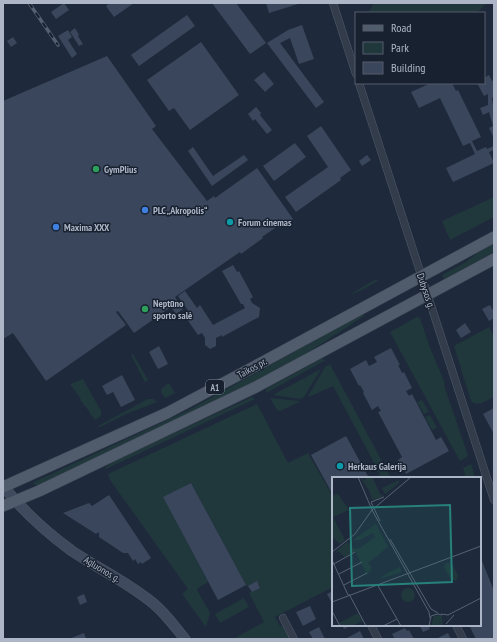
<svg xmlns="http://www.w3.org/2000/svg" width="497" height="642" viewBox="0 0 497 642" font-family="'PT Sans Narrow',sans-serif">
  <rect width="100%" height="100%" fill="#1e2a3b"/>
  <!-- green -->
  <path fill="#20383c" d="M374,3H486L477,13H368Z
    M494,197V217L450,240L442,221Z
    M494,242V252L444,279L442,275L466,262L484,248Z
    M376,279L378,281L360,291L349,295Z
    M363,314L364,316L298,359L253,383L37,486L34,484V482L187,411Z
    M417,317L420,318L429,345L445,384L444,385L468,456L460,461L390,332Z
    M489,327L494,337V397L480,404L479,403L476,404L472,402L470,398L454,346Z
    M133,354L148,380L145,382L131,355Z
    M321,359L326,360L266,393V390L268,388Z
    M330,364L391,478H378L377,476L380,474L333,386L311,396H308L325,367Z
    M321,369L304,397L300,399L273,395Z
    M83,379L101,411V416L95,420L89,412V411L80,400L81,399L70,384Z
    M169,383L175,393L165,398L161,392L162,388Z
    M252,397L255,399L106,469L105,468L114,461Z
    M270,398L299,401V402L280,411L277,410Z
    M148,399H154L157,402L126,414L100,427L98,426Z
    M422,400L429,412L424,414L417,402Z
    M257,404L288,463L308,453L333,497V587L275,617L280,626H283L290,639H233L264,622L249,593L260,587L257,582L248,586L246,585L191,483L164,498L208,582L198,588L197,590L210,613L206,627L182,594L188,589L110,480L108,474Z
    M430,415L437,428L432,430L425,417Z
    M471,464L475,478H466L463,468Z
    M244,598L249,607L220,623L215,614Z"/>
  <!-- building -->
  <path fill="#3a465b" d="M64,3L69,10L56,19L51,12Z
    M110,3H134L114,17L106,6Z
    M212,3H236L266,43L250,54Z
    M266,3H297L298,4L269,13Z
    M187,15L195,26L139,66L131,55Z
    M302,25L314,59L299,64L290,38L280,43L324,102L316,108L267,43L288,30Z
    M75,28L79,35L78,36L83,44L79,46L70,32Z
    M68,30L72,37L68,40L77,54L72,58L58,36Z
    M13,37L17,43L11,47L7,41Z
    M201,42L239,95L190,130L174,108L169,111L147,80Z
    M107,56L156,126L152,129L207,201L214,196L215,198L257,168L293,219L279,228L278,226L262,237L263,238L241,254L240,252L175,297L183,309L176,314L171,307L134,333L118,311L116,312L126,325L46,381L13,333L3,339V101Z
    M264,72L274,84L265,92L254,80Z
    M489,75L492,81L494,80V96L492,98L494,113V138L489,128L493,126L489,112L483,115L480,108L488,105V94L484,96L477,83H484V78Z
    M431,83H452L456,91L458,90L481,137L472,141L477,151L486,147L487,149L494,146V150L489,152L494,163L453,182L446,168L475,154L470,143L463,146L440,98L419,108L411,92Z
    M256,107L261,113L260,115L272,130L267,134L255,119L253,121L248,114Z
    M321,126L351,170L340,178L341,180L296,212L285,197L328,167L307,136Z
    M295,143L306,157L274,181L263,166Z
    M193,147L213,176L244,155L248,160L212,186L188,151Z
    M367,155L371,160L362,166L359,161Z
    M233,265L237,272L239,271L253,297L250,299L252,303L260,308L259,317L222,337V335L216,338V346L210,349L205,345V338L202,333L198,335L184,315L189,312L178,296L185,291L197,308L200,305L213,325L245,308L243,304H241L222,271Z
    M490,305L494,312V318L489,321L482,309Z
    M465,323L471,332L461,338L456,330Z
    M159,346L168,364L158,369L149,352Z
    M391,348L400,365H398L402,373L404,372L412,388L406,391L409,396L412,394L436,440L441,437L449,451L406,474L398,460L402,457L378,412L381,411L378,406L372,410L363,393L364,392L360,385L359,386L350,369L366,360L369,366L377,362L374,357Z
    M122,375L135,400L121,407L113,392L107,395L102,386Z
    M494,408V434L483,414Z
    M346,436L369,478H333V495L311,455Z
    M191,483L246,585L218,600L163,497Z
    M109,495L151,558L142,564L141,562L138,564L135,559L133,561L128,553H123L99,537V532L96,534L63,513L89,503L92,506Z
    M480,556L494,591V639H476L469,625H480Z
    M257,581L260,588L252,592L248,586Z
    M333,591V605L327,594Z
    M84,594L87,602L80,605L77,597Z
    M310,606L316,619L303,626L296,612Z
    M342,625H353L344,629Z
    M419,625H432L429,627L430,629L423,632Z
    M319,627L325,639H313L309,632Z
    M405,628L407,631L409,630L414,639H395L392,634Z
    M360,631L364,639H345Z
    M84,633L86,639H69Z
    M448,633L451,639H436Z"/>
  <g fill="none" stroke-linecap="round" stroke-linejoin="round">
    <!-- street casing -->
    <g stroke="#505968" stroke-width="8">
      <path id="street" d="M333,3L356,74
        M359,83L494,500
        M283,618L294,639
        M371,625L378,639
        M456,625L463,639"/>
    </g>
    <!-- secondary casing -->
    <g stroke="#505968" stroke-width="11">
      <path id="secondary" d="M3,486C23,511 46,532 72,551C99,569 129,583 154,604C166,614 175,627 185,639"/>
    </g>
    <!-- primary casing -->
    <g stroke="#3c4554" stroke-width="12">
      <path id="primary" d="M3,487L167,413L248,370L494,237
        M3,506L39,491L256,387L494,259"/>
    </g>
    <!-- street -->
    <use href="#street" stroke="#323c4b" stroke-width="7"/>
    <!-- secondary -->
    <use href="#secondary" stroke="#404a5e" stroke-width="10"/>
    <!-- primary -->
    <use href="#primary" stroke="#505b6b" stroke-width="11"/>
    <!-- rail casing -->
    <g stroke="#545f72" stroke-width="3.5">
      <path id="rail" d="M29,3L58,45"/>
    </g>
    <!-- rail -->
    <use href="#rail" stroke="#18212f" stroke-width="2" stroke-dasharray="6" stroke-linecap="butt"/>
  </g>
  <!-- markers -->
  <g fill="#2e9e5b" stroke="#18212f" stroke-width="1.5">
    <circle cx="96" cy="169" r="4"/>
    <circle cx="145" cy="309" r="4"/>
  </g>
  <g fill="#3f7fe0" stroke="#18212f" stroke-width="1.5">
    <circle cx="145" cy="210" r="4"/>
    <circle cx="56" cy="227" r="4"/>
  </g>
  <g fill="#0f9aa8" stroke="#18212f" stroke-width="1.5">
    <circle cx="230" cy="222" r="4"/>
    <circle cx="340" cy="466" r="4"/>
  </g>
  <g text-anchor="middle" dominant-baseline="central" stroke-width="3" stroke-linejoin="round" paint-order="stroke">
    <!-- shield labels -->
    <rect fill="#18212f" stroke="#808999" stroke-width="1" x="206" y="380" width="18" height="14" rx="3"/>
    <g font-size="9" font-weight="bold" fill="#adb6c7">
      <text x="215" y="387">A1</text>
    </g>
    <!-- poi labels -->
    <g font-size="10" font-weight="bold" fill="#adb6c7" stroke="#18212f" text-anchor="start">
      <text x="104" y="169">GymPlius</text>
      <text x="153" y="210">PLC „Akropolis“</text>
      <text x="238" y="222">Forum cinemas</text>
      <text x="64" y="227">Maxima XXX</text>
      <text x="153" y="303">Neptūno<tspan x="153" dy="12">sporto salė</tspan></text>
      <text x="348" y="466">Herkaus Galerija</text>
    </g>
    <!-- street labels -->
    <g font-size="10" fill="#adb6c7" stroke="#18212f">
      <text transform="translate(426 291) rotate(71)">Dubysos g.</text>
      <text transform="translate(252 368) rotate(-29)">Taikos pr.</text>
      <text transform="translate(102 569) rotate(31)">Agluonos g.</text>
    </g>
  </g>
  <!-- overview -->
  <g transform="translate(332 477)">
    <rect width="149" height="149" fill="#1e2a3b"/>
    <path d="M28,0L33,4L34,0H43L41,1L48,17L52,19L40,23L37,13ZM67,3V6L53,17L50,11ZM6,17L17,33L1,40L13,63L8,67L0,60V19ZM44,47L56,70L36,86L40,91L35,98L23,74L13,80L6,74L0,78L15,65L22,72L28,71L43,60L41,56L28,63H21ZM115,85L120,87L126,99L124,104L118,101L112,90ZM68,90L70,95L48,102L52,98ZM69 118a7 7 0 1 1 14 0a7 7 0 1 1-14 0ZM26,136L30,144L20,149H9L7,146ZM102,138L110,139L111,149H99Z" fill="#20383c"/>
    <path fill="none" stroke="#576273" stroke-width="1" d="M26,0L40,33L97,135L98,141M39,25L48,44M39,25L52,20M58,62L99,132L106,136M0,75L23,57L40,33L79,0M0,83L16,118M0,88L23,75M7,97L30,85M45,107L69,149M12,108L35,96M17,117L34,149M0,125L149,69M0,134L8,149M109,137L116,138L149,121M114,147L122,138M51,149L65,142M97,149L99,139L105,137L110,138"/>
    <path fill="#27807b" fill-opacity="0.15" stroke="#27807b" stroke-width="2" d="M118,28L120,105L20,109L18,31Z"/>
    <rect width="149" height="149" fill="none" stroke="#adb6c7" stroke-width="2"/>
  </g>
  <!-- border -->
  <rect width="497" height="642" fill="none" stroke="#adb6c7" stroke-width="8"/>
  <!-- legend -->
  <rect x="355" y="12" width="130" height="72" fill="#18212f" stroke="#545d6c"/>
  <rect x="363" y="25" width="20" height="6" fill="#505b6b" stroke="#545d6c"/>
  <text x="391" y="32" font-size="12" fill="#adb6c7">Road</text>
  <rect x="363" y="42" width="20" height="12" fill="#20383c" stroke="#545d6c"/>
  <text x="391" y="52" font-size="12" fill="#adb6c7">Park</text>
  <rect x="363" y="62" width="20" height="12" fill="#3a465b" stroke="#545d6c"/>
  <text x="391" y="72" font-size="12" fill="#adb6c7">Building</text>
</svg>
